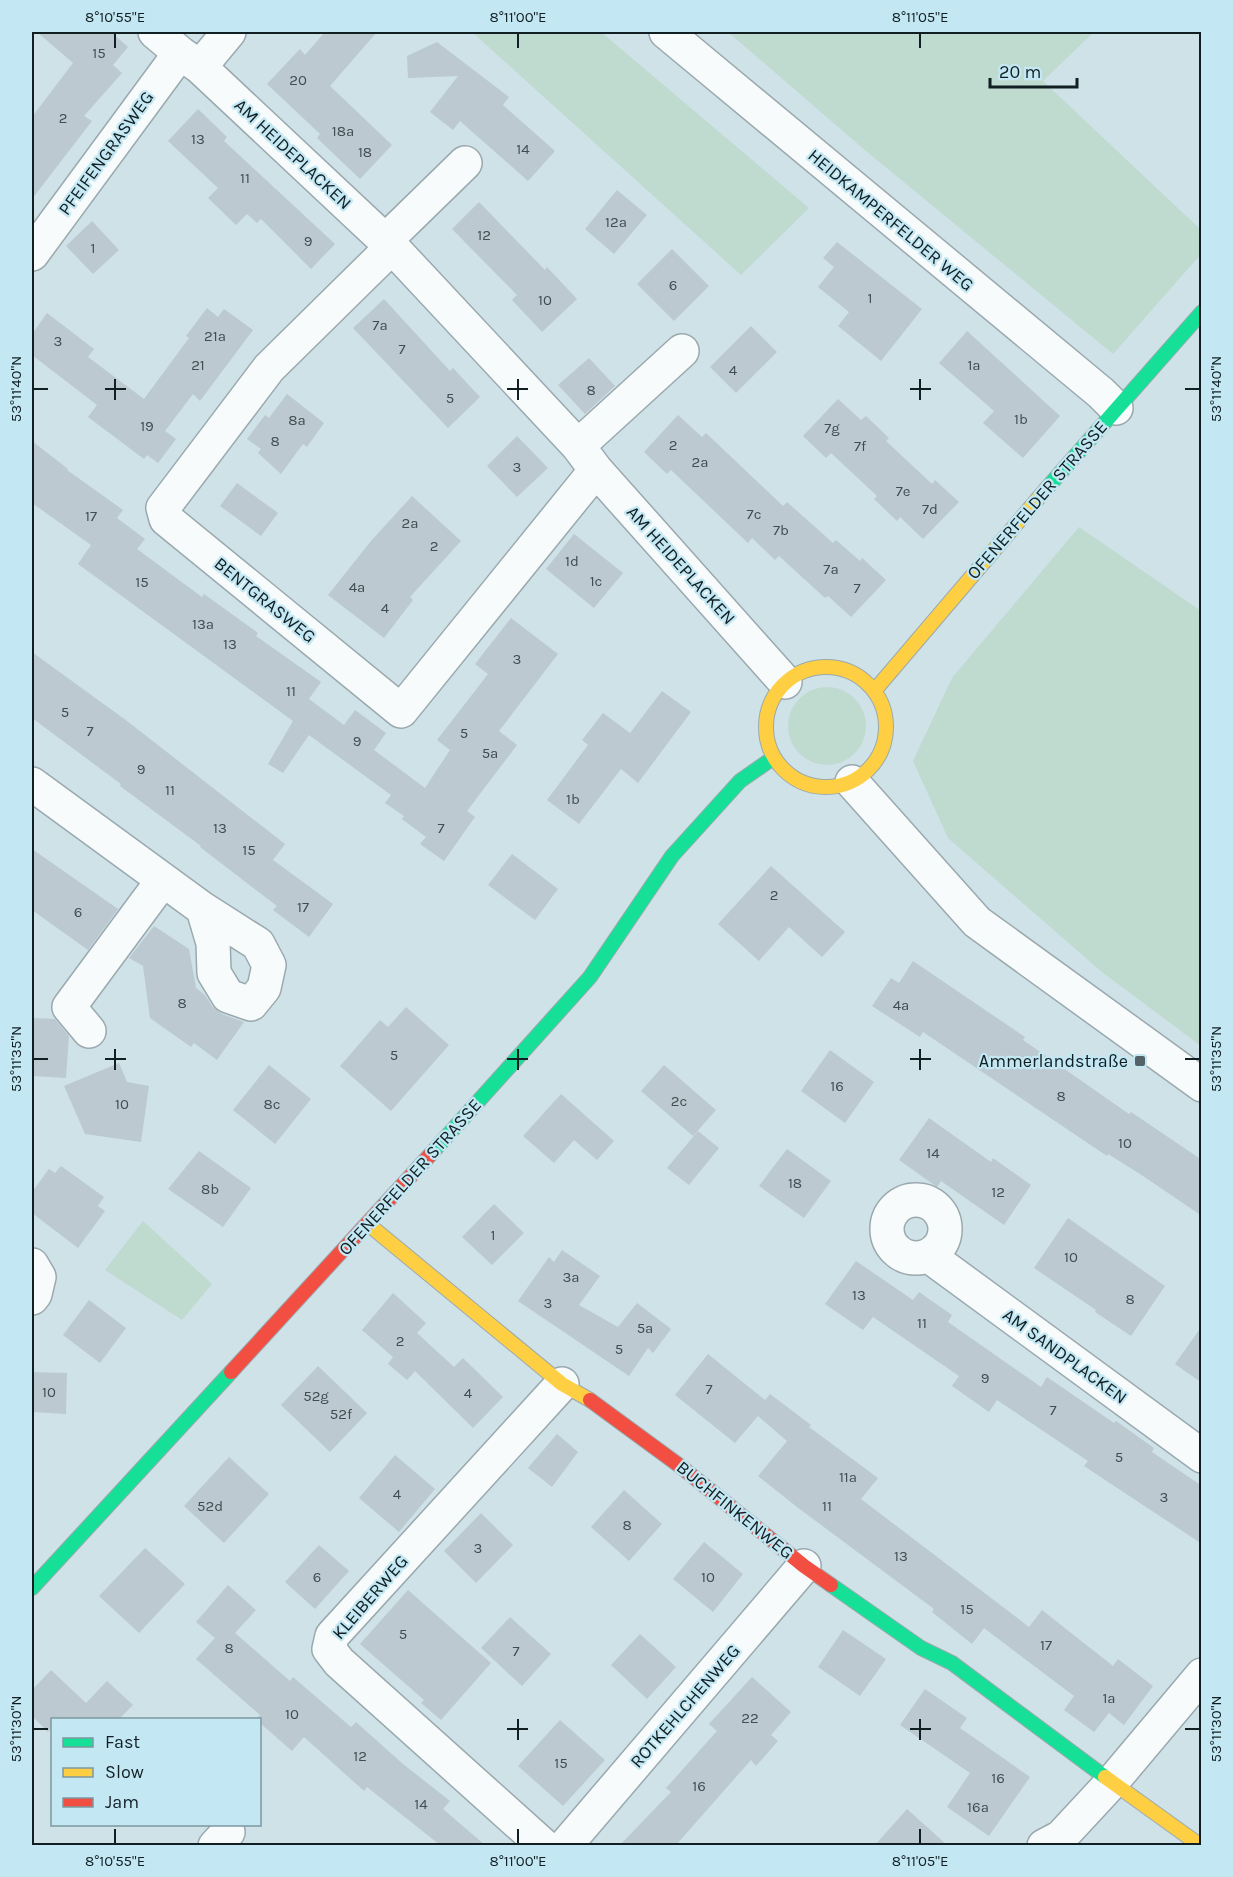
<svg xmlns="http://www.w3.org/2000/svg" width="1233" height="1877" viewBox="0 0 1233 1877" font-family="Karla,sans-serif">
  <rect width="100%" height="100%" fill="#cee2e8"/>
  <!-- green -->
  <path fill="#bfdacf" d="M472,32H601L809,208L741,275Z
    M728,32H1094L1043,81L1201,230V254L1113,354L866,151Z
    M1079,527L1201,611V1046L1102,972L948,838L913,761L952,678Z
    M788 726a39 39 0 1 1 78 0a39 39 0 1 1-78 0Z
    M143,1221L212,1284L182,1320L105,1270Z"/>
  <!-- building -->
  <path fill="#bcc9d0" d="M37,32H111L128,47L113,65L122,73L84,116L92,121L32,199V117L73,63Z
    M325,32H377L330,86L392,145L360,179L317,138L320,134L267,84L300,49L305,55Z
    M437,42L509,97L503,105L555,151L528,181L460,121L453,130L430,112L458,76L408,78L407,56Z
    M198,109L227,137L224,141L335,244L311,269L261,219L257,223L247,214L236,225L208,198L218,188L168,141Z
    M617,190L647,215L614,254L585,229Z
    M479,202L545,270L547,267L577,299L542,332L512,300L517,295L452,229Z
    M92,221L119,250L93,274L66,246Z
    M837,242L922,309L881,361L838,326L849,312L818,287L834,267L823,258Z
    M672,249L709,286L674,321L637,284Z
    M384,299L450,371L453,368L480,397L448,428L353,328Z
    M207,308L218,317L224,309L253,330L200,401L193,394L165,431L176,439L158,463L147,455L144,459L88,417L97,405L32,355V334L47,313L94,349L88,357L144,399L189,338L186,336Z
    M751,326L777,352L736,393L710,367Z
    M967,331L1060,416L1023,458L983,423L994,411L939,363Z
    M589,358L615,386L585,414L558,385Z
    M287,394L324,423L307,447L303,444L281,474L258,453L261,449L247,439L265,415L269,418Z
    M838,399L861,420L866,416L889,438L886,441L932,484L935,480L959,502L923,539L900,517L897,521L874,499L877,496L831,453L826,458L803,436Z
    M678,415L702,437L706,433L783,506L787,502L833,543L836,540L860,561L862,558L886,580L851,617L828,596L825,598L779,556L775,560L752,538L748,543L671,470L667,474L644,452Z
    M517,436L548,468L517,497L487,466Z
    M32,441L68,469L67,470L123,510L117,518L145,539L137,549L202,597L204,594L258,633L256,636L321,682L309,699L344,725L355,710L386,733L374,750L425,788L450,750L437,740L488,674L475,664L511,618L558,654L499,731L517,745L467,811L475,817L444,861L420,844L426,837L402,819L404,816L385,803L391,795L309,735L283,773L268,764L293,721L78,564L91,545L32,503Z
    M237,483L278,513L261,536L220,506Z
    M412,496L461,541L410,597L413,600L384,638L328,595L371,541Z
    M574,534L623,573L594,608L546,569Z
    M32,652L127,721L285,844L273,860L333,904L309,937L273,910L277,906L200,847L201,846L120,786L121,784L32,718Z
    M662,691L691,712L638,783L621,769L579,824L547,800L588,745L582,740L603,713L630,733Z
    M32,849L118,909L88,950L32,910Z
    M512,854L558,889L535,920L488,885Z
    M771,866L845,932L822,957L789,927L759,961L718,924Z
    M154,926L189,949L196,988L205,995L212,1006L222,1014L244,1022L217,1060L194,1043L191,1047L150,1018L143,966L129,958Z
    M913,961L1025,1037L1023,1040L1129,1114L1131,1112L1202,1160V1216L1140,1174L1108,1154L1107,1156L923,1032L920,1037L872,1006L891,978L899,983Z
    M406,1007L449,1045L391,1111L340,1066L380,1020L388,1027Z
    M32,1018L55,1019L69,1036L66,1078L32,1076Z
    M830,1050L874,1082L845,1123L801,1091Z
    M119,1063L127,1082L149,1086L141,1142L85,1134L64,1086Z
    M269,1065L311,1099L275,1144L233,1110Z
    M664,1065L716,1110L693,1136L641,1091Z
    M561,1094L614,1141L597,1160L574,1140L554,1163L523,1136Z
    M929,1118L991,1162L993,1158L1031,1185L1004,1225L941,1181L937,1187L899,1160Z
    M698,1131L719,1148L689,1185L667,1168Z
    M787,1149L831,1181L804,1218L759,1186Z
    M199,1151L251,1188L223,1227L168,1189Z
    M61,1166L104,1197L98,1206L105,1211L78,1248L32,1213V1192L49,1169L55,1173Z
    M494,1204L524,1233L492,1265L462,1237Z
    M1068,1218L1165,1286L1131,1336L1095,1312L1096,1310L1034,1268Z
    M562,1250L600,1276L579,1305L618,1327L637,1303L671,1329L653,1353L648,1348L629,1376L518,1301L549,1257L554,1262Z
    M856,1261L913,1300L919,1292L952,1315L948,1322L1041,1387L1047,1377L1114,1423L1116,1421L1154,1448L1152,1452L1202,1486V1544L1084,1466L1088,1461L997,1400L989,1412L952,1386L959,1376L873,1317L863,1330L825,1304Z
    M393,1293L426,1323L417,1333L454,1367L463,1358L503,1397L473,1428L415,1371L407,1380L388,1364L393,1357L362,1330Z
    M89,1300L126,1328L100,1363L63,1335Z
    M1202,1326V1383L1175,1364Z
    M708,1354L765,1400L770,1394L811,1425L809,1427L878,1478L861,1499L1029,1627L1042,1610L1113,1666L1118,1659L1153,1686L1124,1725L1109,1713L1094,1732L1064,1710L1074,1696L984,1628L972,1644L932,1612L934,1609L797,1507L758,1476L787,1441L758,1416L735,1443L675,1395Z
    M318,1366L367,1413L330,1452L281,1405Z
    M32,1372L67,1373L66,1414L32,1412Z
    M557,1434L578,1452L552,1487L528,1468Z
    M395,1455L435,1489L399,1532L359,1498Z
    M229,1457L269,1494L224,1543L184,1506Z
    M624,1490L662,1524L629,1561L591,1527Z
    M481,1513L513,1545L476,1583L444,1551Z
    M704,1542L743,1574L713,1612L673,1579Z
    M319,1545L349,1571L315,1609L285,1582Z
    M145,1548L185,1584L139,1633L99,1596Z
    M228,1585L256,1610L235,1633L290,1681L293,1677L351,1727L356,1722L403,1764L450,1801L443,1809L485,1845H440L367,1787L364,1791L304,1737L292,1751L260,1723V1719H256L260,1715L196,1659L215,1638L196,1622Z
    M408,1590L491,1663L441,1720L421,1703L424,1700L360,1644Z
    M510,1617L551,1654L522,1686L481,1648Z
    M843,1630L886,1659L860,1696L818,1667Z
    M640,1634L676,1667L647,1699L611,1665Z
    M51,1670L86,1703L107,1681L133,1705L119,1719H52V1727L48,1732L32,1716V1690Z
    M752,1677L791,1712L771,1735L778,1741L756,1766L751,1760L676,1845H620L671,1792L666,1788L717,1731L709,1724Z
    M925,1689L967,1718L960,1728L1030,1777L989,1836L947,1807L970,1773L900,1725Z
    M560,1720L605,1760L563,1806L518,1766Z
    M907,1809L947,1845H875Z"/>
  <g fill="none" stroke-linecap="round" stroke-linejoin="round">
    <!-- street casing -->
    <g stroke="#9aa9ae" stroke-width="36">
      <path id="street" d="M155,32L180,53L200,67L392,247L578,446L596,470L785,682
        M666,32L1101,393L1116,408
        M200,67L229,32
        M385,241L465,163
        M392,247L269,368L163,508L166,519L401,711L596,470
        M32,254L180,53
        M578,446L682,351
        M852,782L977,922L1202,1085
        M32,784L203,909L258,944L269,965L264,988L251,1004L228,996L214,973L213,943L203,909
        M89,1031L69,1007L163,880
        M887 1229a29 29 0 1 1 58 0a29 29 0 1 1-58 0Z
        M929,1256L1202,1456
        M32,1265L39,1277L35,1294L32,1298
        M215,1846L228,1832
        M544,1846L339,1662L329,1649L332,1636L562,1384
        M565,1846L804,1566
        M1044,1846L1061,1837L1112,1782L1202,1675"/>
    </g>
    <!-- fast casing -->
    <g stroke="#9aa9ae" stroke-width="16">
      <path id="fast" d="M1047,488L1202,312
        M430,1155L590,977L672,856L740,781L773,758
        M831,1585L921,1648L952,1663L1105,1777
        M32,1588L231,1372"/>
    </g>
    <!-- slow casing -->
    <g stroke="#9aa9ae" stroke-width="16">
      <path id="slow" d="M766 727a60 60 0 1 1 120 0a60 60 0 1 1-120 0Z
        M875,690L1047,488
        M368,1224L562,1384L590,1400
        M1105,1777L1201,1846"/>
    </g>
    <!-- jam casing -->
    <g stroke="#9aa9ae" stroke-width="16">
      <path id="jam" d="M231,1372L430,1155
        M590,1400L680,1466L804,1566L831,1585"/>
    </g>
    <!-- street -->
    <use href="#street" stroke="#f8fbfc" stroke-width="33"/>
    <!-- fast -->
    <use href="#fast" stroke="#16e098" stroke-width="14"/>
    <!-- slow -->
    <use href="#slow" stroke="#ffcf43" stroke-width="14"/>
    <!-- jam -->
    <use href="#jam" stroke="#f24e42" stroke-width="14"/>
  </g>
  <!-- ticks -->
  <path fill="none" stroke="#111f23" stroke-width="2" d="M115,33V48M518,33V48M920,33V48M115,379V400M518,379V400M920,379V400M33,389H48M105,389H126M507,389H528M910,389H931M1185,389H1200M115,1049V1070M518,1049V1070M920,1049V1070M33,1059H48M105,1059H126M507,1059H528M910,1059H931M1185,1059H1200M518,1719V1740M920,1719V1740M33,1729H48M507,1729H528M910,1729H931M1185,1729H1200M115,1829V1844M518,1829V1844M920,1829V1844"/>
  <!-- markers -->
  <rect fill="#536368" stroke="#c4e8f3" stroke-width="2" x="1134" y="1055" width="12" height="12" rx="3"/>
  <g text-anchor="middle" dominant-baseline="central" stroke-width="4.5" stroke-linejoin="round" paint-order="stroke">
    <!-- number labels -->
    <g font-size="15" fill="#404d52">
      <text x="99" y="53">15</text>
      <text x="298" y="80">20</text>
      <text x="63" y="118">2</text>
      <text x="343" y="131">18a</text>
      <text x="198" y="139">13</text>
      <text x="523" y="149">14</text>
      <text x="365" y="152">18</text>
      <text x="245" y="178">11</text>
      <text x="616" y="222">12a</text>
      <text x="484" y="235">12</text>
      <text x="308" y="241">9</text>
      <text x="93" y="248">1</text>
      <text x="673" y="285">6</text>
      <text x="870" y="298">1</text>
      <text x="545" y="300">10</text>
      <text x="380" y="325">7a</text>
      <text x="215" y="336">21a</text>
      <text x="58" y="341">3</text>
      <text x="402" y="349">7</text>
      <text x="198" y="365">21</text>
      <text x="974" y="365">1a</text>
      <text x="733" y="370">4</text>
      <text x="591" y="390">8</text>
      <text x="450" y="398">5</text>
      <text x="1021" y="419">1b</text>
      <text x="297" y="420">8a</text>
      <text x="147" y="426">19</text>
      <text x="832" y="428">7g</text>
      <text x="275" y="441">8</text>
      <text x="673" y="445">2</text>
      <text x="860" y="446">7f</text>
      <text x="700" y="462">2a</text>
      <text x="517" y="467">3</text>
      <text x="903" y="491">7e</text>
      <text x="930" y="509">7d</text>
      <text x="754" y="514">7c</text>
      <text x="91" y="516">17</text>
      <text x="410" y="523">2a</text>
      <text x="781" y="530">7b</text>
      <text x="434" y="546">2</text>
      <text x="572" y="561">1d</text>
      <text x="831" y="569">7a</text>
      <text x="596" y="581">1c</text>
      <text x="142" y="582">15</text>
      <text x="357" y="587">4a</text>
      <text x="857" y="588">7</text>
      <text x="385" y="608">4</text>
      <text x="203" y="624">13a</text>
      <text x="230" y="644">13</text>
      <text x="517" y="659">3</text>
      <text x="291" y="691">11</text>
      <text x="65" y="712">5</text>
      <text x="90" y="731">7</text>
      <text x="464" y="733">5</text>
      <text x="357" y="741">9</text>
      <text x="490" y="753">5a</text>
      <text x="141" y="769">9</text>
      <text x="170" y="790">11</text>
      <text x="573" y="799">1b</text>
      <text x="220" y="828">13</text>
      <text x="441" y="828">7</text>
      <text x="249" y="850">15</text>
      <text x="774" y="895">2</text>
      <text x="303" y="907">17</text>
      <text x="78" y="912">6</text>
      <text x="182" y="1003">8</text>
      <text x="901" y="1005">4a</text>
      <text x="394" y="1055">5</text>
      <text x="837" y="1086">16</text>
      <text x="1061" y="1096">8</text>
      <text x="679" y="1101">2c</text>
      <text x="122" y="1104">10</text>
      <text x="272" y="1104">8c</text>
      <text x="1125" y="1143">10</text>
      <text x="933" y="1153">14</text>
      <text x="795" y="1183">18</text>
      <text x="210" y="1189">8b</text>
      <text x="998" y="1192">12</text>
      <text x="493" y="1235">1</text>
      <text x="1071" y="1257">10</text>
      <text x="571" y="1277">3a</text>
      <text x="859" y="1295">13</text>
      <text x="1130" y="1299">8</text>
      <text x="548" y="1303">3</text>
      <text x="922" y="1323">11</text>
      <text x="645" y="1328">5a</text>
      <text x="400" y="1341">2</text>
      <text x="619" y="1349">5</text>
      <text x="985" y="1378">9</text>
      <text x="709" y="1389">7</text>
      <text x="49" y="1392">10</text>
      <text x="468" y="1393">4</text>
      <text x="316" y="1396">52g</text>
      <text x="1053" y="1410">7</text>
      <text x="341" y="1414">52f</text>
      <text x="1119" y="1457">5</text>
      <text x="848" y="1477">11a</text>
      <text x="397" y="1494">4</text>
      <text x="1164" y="1497">3</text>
      <text x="210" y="1506">52d</text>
      <text x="827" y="1506">11</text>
      <text x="627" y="1525">8</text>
      <text x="478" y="1548">3</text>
      <text x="901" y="1556">13</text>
      <text x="317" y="1577">6</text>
      <text x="708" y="1577">10</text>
      <text x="967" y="1609">15</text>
      <text x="403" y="1634">5</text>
      <text x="1046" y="1645">17</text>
      <text x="229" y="1648">8</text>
      <text x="516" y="1651">7</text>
      <text x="1109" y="1698">1a</text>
      <text x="292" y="1714">10</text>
      <text x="750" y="1718">22</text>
      <text x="360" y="1756">12</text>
      <text x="561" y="1763">15</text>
      <text x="998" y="1778">16</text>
      <text x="699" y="1786">16</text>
      <text x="421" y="1804">14</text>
      <text x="978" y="1807">16a</text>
    </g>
    <!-- street labels -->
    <g font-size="18" fill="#111f23" stroke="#c4e8f3">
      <text transform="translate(106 153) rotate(-54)">PFEIFENGRASWEG</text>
      <text transform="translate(293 154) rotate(43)">AM HEIDEPLACKEN</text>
      <text transform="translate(891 220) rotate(40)">HEIDKAMPERFELDER WEG</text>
      <text transform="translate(1037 500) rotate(-49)">OFENERFELDER STRASSE</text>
      <text transform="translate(681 565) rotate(48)">AM HEIDEPLACKEN</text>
      <text transform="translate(265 600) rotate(39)">BENTGRASWEG</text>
      <text transform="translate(410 1177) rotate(-48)">OFENERFELDER STRASSE</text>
      <text transform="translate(1065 1356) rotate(36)">AM SANDPLACKEN</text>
      <text transform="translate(735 1510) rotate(39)">BUCHFINKENWEG</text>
      <text transform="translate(370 1597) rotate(-49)">KLEIBERWEG</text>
      <text transform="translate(685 1706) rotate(-49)">ROTKEHLCHENWEG</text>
    </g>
    <!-- poi labels -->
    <g font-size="18" fill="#111f23" stroke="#c4e8f3" text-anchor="end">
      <text x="1128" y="1061">Ammerlandstraße</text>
    </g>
  </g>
  <!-- border -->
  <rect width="1233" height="1877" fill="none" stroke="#c4e8f3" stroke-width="66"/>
  <!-- legend -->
  <rect x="51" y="1718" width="210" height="108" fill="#c4e8f3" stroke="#7c98a0" stroke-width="1.5"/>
  <rect x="63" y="1738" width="30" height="9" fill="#16e098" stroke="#7c98a0" stroke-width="1.5"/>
  <text x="105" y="1748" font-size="18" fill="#111f23">Fast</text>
  <rect x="63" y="1768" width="30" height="9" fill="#ffcf43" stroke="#7c98a0" stroke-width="1.5"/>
  <text x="105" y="1778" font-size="18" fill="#111f23">Slow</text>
  <rect x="63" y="1798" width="30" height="9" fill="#f24e42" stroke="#7c98a0" stroke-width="1.5"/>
  <text x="105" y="1808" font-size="18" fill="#111f23">Jam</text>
  <!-- scale -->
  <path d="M990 78v9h87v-9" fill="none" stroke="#111f23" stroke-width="3"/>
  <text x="999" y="78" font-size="18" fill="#111f23" stroke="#c4e8f3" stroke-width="4.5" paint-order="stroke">20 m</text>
  <rect x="33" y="33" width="1167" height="1811" fill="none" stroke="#111f23" stroke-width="2"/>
  <g font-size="15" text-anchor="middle" fill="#111f23">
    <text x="115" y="22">8°10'55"E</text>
    <text x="518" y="22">8°11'00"E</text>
    <text x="920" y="22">8°11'05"E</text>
    <text transform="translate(16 389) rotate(-90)" y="5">53°11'40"N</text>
    <text transform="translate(1216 389) rotate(-90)" y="5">53°11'40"N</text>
    <text transform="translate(16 1059) rotate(-90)" y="5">53°11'35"N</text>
    <text transform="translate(1216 1059) rotate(-90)" y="5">53°11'35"N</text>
    <text transform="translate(16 1729) rotate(-90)" y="5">53°11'30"N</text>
    <text transform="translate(1216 1729) rotate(-90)" y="5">53°11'30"N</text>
    <text x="115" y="1866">8°10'55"E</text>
    <text x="518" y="1866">8°11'00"E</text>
    <text x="920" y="1866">8°11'05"E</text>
  </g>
</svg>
